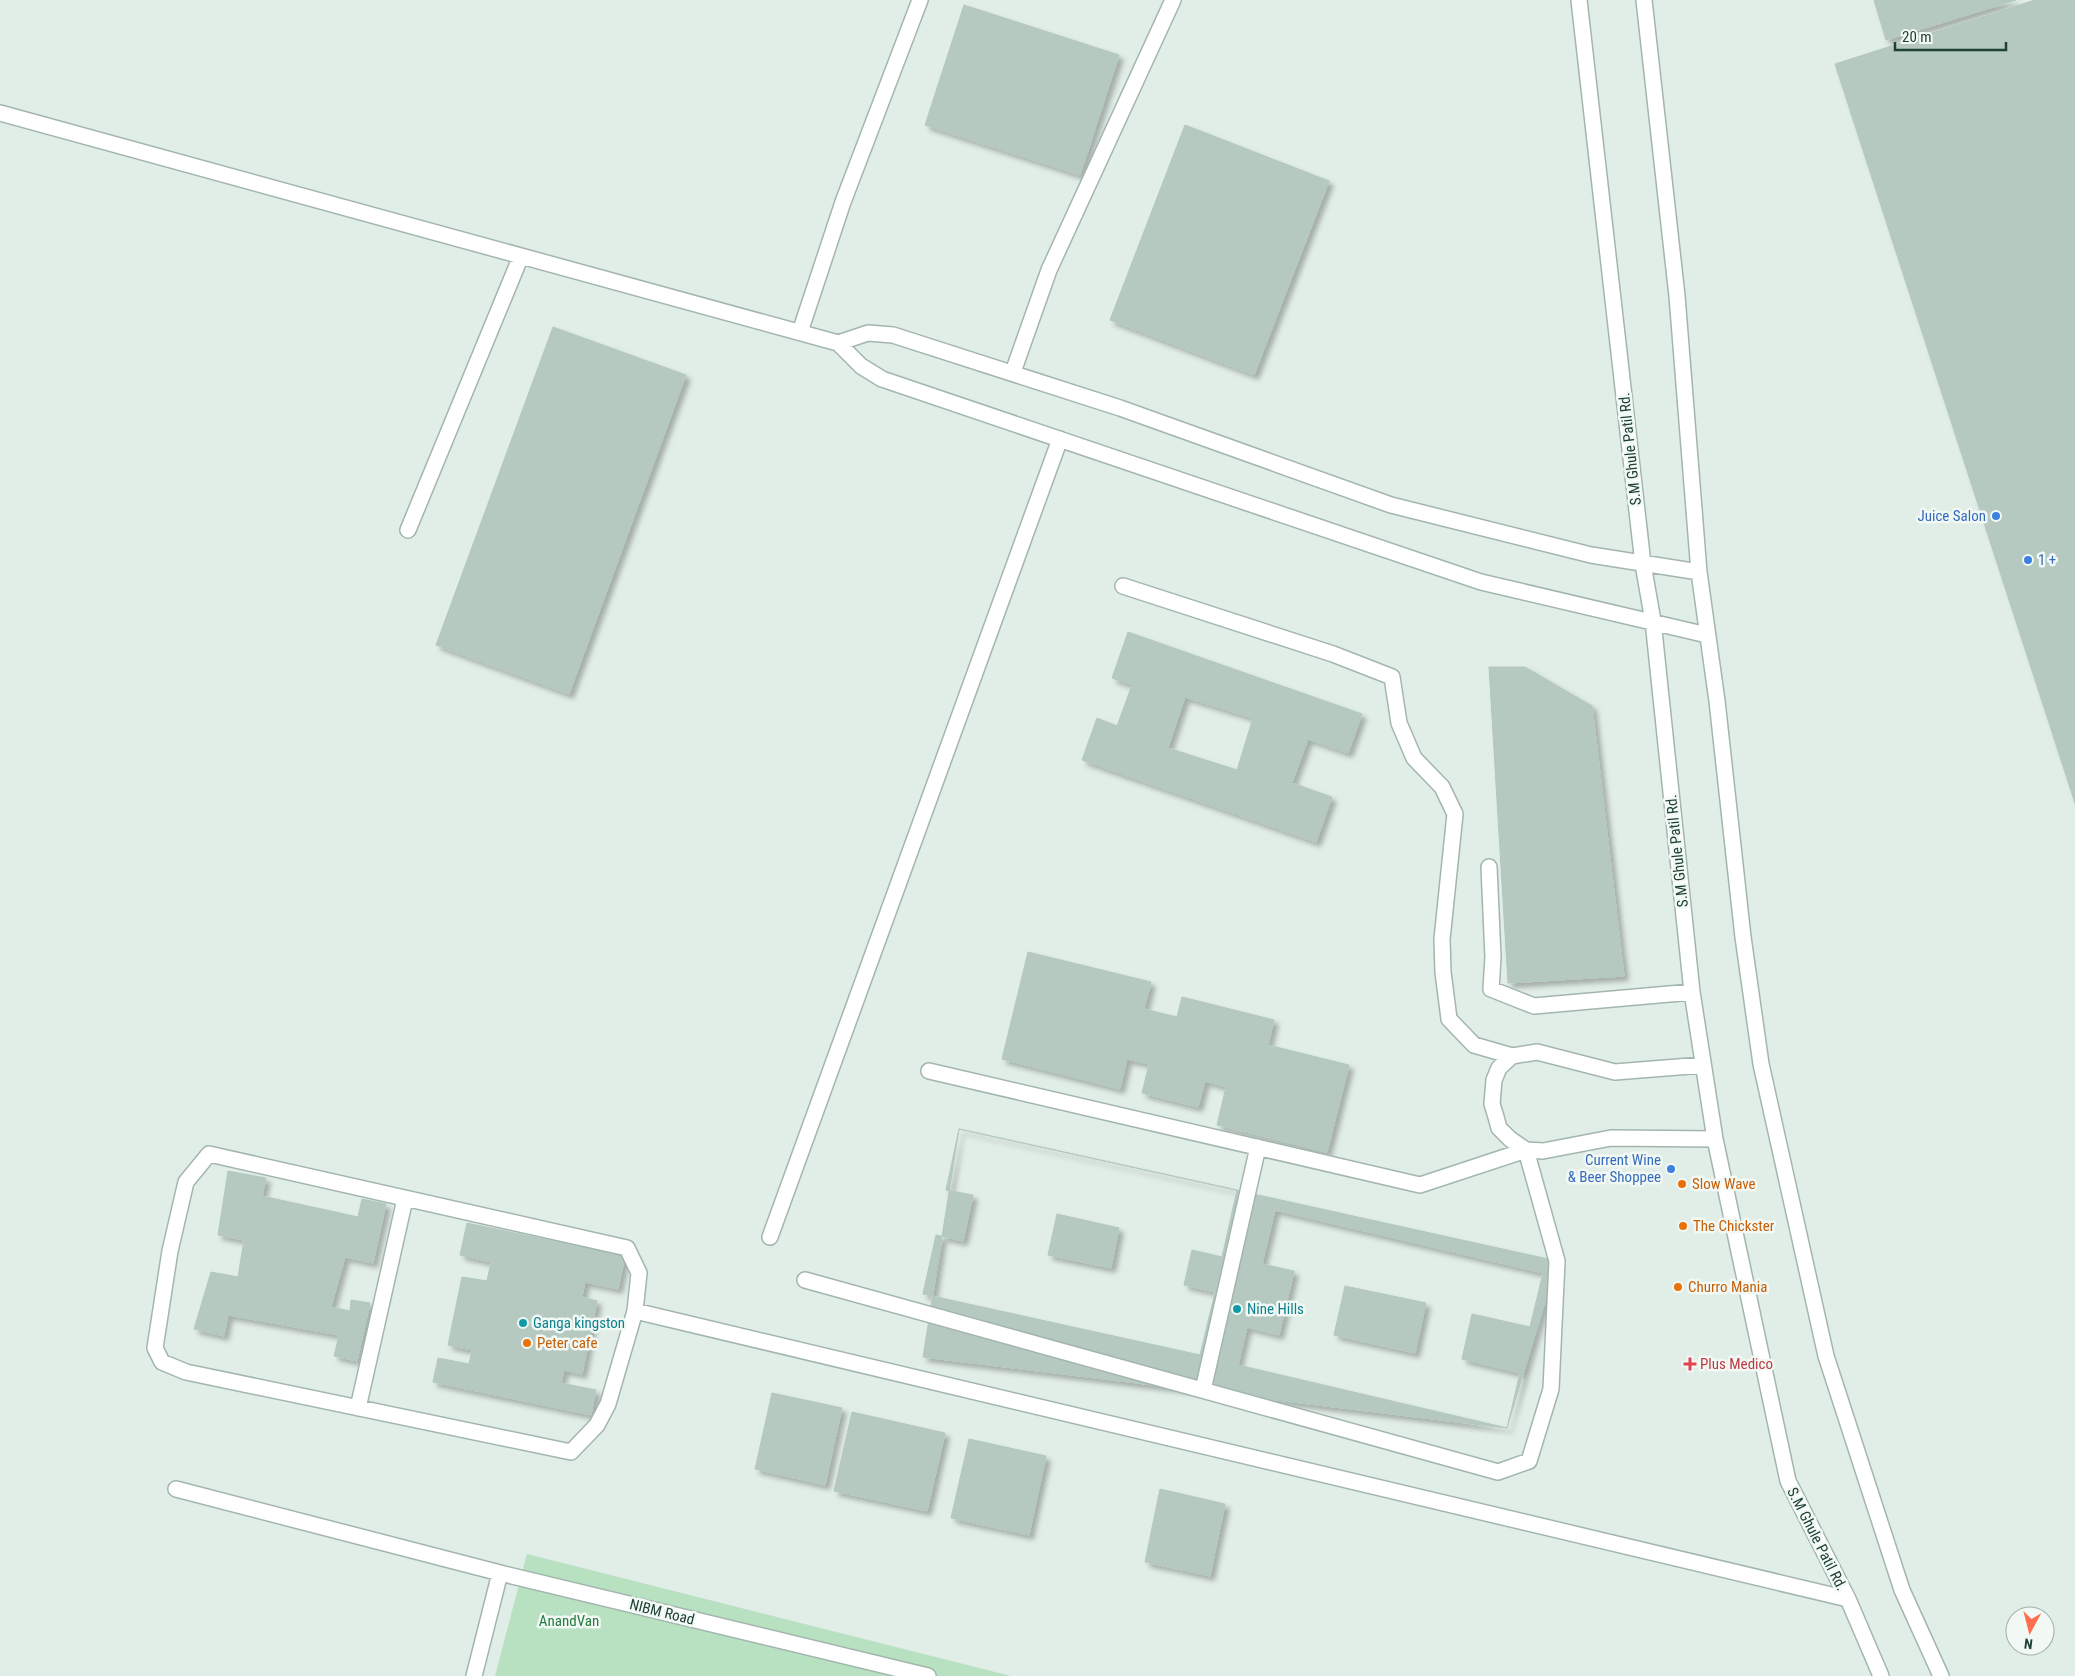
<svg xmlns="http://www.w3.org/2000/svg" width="2075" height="1676" viewBox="0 0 2075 1676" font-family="'Roboto Condensed',sans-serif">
  <defs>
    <filter id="shadow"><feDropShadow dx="4.5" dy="4.5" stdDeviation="2.5" flood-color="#0004"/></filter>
  </defs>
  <rect width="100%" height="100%" fill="#e1ede7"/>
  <!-- green -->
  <path fill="#b7e1c0" d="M527,1554L1011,1676H495Z"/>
  <!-- building -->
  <path fill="#b6c9c0" stroke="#b3c8be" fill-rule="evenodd" filter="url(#shadow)" d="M1874,0H2016L1886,40Z
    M2035,0H2075V803L1835,64Z
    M964,5L1119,55L1080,175L925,125Z
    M1185,125L1329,181L1254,375L1110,320Z
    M553,327L686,375L569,694L436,645Z
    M1128,632L1362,714L1348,753L1308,739L1292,783L1332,797L1316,842L1082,760L1097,718L1117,726L1132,685L1112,678ZM1185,697L1253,718L1237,770L1168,748Z
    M1489,667H1525L1592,706L1624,976L1508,983Z
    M1028,952L1151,982L1144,1009L1177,1017L1182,997L1274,1020L1268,1045L1349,1065L1327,1152L1217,1125L1226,1087L1205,1081L1198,1107L1142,1093L1149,1064L1127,1059L1120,1089L1002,1059Z
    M959,1129L1237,1190L1222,1257L1192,1250L1184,1285L1215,1292L1200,1355L923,1294L936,1235L963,1241L973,1195L946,1190ZM1057,1214L1119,1228L1111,1268L1048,1255Z
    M959,1129L1557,1261L1507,1428L923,1357Z
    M228,1171L266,1178L262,1196L358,1217L362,1199L386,1204L373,1263L345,1257L331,1307L350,1311L351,1300L370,1303L357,1361L334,1356L339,1335L228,1315L224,1336L194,1329L211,1272L238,1277L244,1240L218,1235Z
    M1275,1210L1543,1273L1530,1327L1472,1314L1462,1359L1520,1373L1507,1428L1238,1365L1247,1327L1279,1335L1294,1271L1262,1264ZM1345,1286L1426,1303L1415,1353L1334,1335Z
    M467,1223L625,1256L618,1289L585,1282L582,1297L597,1301L582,1374L564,1370L561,1383L596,1390L591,1415L433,1382L438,1358L469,1364L472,1350L448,1345L462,1277L487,1281L491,1262L460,1255Z
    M772,1393L842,1408L825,1485L755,1469Z
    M852,1412L945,1433L927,1511L834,1491Z
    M969,1439L1046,1456L1029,1535L951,1518Z
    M1160,1489L1225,1504L1210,1576L1145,1562Z"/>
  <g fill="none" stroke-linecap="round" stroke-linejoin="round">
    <!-- minor casing -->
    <g stroke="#a3b6ae" stroke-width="18">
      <path id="minor" d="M1579,0L1643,564L1653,621L1692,992L1715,1139L1788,1481L1848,1599L1881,1676
        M1644,0L1677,296L1699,572L1717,701L1743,937L1761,1064L1826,1356L1902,1590L1941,1676
        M0,113L838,343L861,366L882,379L1481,582L1707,635
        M800,332L843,202L920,0
        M838,343L868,333L893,335L1120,408L1391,505L1591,555L1699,572
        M1013,372L1049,270L1173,0
        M408,530L521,256
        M1123,586L1333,654L1392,677L1399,723L1414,758L1442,787L1455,814L1442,939L1443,972L1449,1019L1474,1045L1512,1056
        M1489,867L1493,957L1491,989L1534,1006L1692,992
        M929,1071L1420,1185L1526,1150L1543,1151L1611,1138L1715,1139
        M770,1237L1060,439
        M805,1280L1498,1472L1529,1461L1551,1389L1557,1261L1526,1150L1510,1139L1499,1128L1496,1117L1492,1104L1494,1080L1499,1068L1512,1056L1537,1052L1615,1072L1703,1065
        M635,1311L639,1273L627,1248L209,1154L186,1182L170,1251L155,1348L162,1362L186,1372L571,1452L597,1425L608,1404L635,1311L1848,1599
        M1203,1390L1258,1147
        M358,1408L405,1199
        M176,1489L500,1573
        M474,1676L500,1573L928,1676"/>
    </g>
    <!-- minor -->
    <use href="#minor" stroke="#fff" stroke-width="15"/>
  </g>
  <!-- markers -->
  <g fill="#3f7fe0" stroke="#f2f9f5" stroke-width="2">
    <circle cx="1996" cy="516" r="5"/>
    <circle cx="2028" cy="560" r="5"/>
    <circle cx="1671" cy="1169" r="5"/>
  </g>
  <g fill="#e8710a" stroke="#f2f9f5" stroke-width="2">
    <circle cx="1682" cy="1184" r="5"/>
    <circle cx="1683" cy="1226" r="5"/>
    <circle cx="1678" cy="1287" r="5"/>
    <circle cx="527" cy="1343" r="5"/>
  </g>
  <g fill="#0f9aa8" stroke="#f2f9f5" stroke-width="2">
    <circle cx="1237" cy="1309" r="5"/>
    <circle cx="523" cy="1323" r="5"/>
  </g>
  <path fill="#e0444e" stroke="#f2f9f5" stroke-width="2" d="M1687.5 1356.5h5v5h5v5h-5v5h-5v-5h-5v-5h5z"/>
  <g text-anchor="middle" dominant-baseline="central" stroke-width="5" stroke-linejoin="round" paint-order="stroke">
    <!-- street labels -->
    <g font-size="15" fill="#1f4035" stroke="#f2f9f5">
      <text transform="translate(1630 449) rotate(-96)">S.M Ghule Patil Rd.</text>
      <text transform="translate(1677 851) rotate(-96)">S.M Ghule Patil Rd.</text>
      <text transform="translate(1817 1539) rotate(63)">S.M Ghule Patil Rd.</text>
      <text transform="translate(662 1612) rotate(14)">NIBM Road</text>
    </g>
    <!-- shop labels -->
    <g font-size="15" fill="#366cbe" stroke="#f2f9f5" text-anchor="end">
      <text x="1986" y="516">Juice Salon</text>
      <text x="2038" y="560" text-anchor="start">1 +</text>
      <text x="1661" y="1160">Current Wine<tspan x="1661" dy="17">&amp; Beer Shoppee</tspan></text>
    </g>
    <!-- food labels -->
    <g font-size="15" fill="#c56008" stroke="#f2f9f5" text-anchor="start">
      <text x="1692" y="1184">Slow Wave</text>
      <text x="1693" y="1226">The Chickster</text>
      <text x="1688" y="1287">Churro Mania</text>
      <text x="537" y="1343">Peter cafe</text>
    </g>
    <!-- culture labels -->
    <g font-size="15" fill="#0d838f" stroke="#f2f9f5" text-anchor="start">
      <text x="1247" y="1309">Nine Hills</text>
      <text x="533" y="1323">Ganga kingston</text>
    </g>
    <!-- health labels -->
    <g font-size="15" fill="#be3a42" stroke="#f2f9f5" text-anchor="start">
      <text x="1700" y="1364">Plus Medico</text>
    </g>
    <!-- park labels -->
    <g font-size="15" fill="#247c40" stroke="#f2f9f5">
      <text x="569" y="1621">AnandVan</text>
    </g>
  </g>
  <!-- north arrow -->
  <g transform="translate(2030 1631) rotate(187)"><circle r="24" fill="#f2f9f5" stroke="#9eafa8"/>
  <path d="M0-4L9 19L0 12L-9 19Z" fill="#ff6c4e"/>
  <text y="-8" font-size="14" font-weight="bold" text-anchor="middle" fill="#1f4035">N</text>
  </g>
  <!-- scale -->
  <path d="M1895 42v8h111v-8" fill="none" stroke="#1f4035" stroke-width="2.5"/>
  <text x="1902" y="42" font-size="15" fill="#1f4035" stroke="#f2f9f5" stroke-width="4" paint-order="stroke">20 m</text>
</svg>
